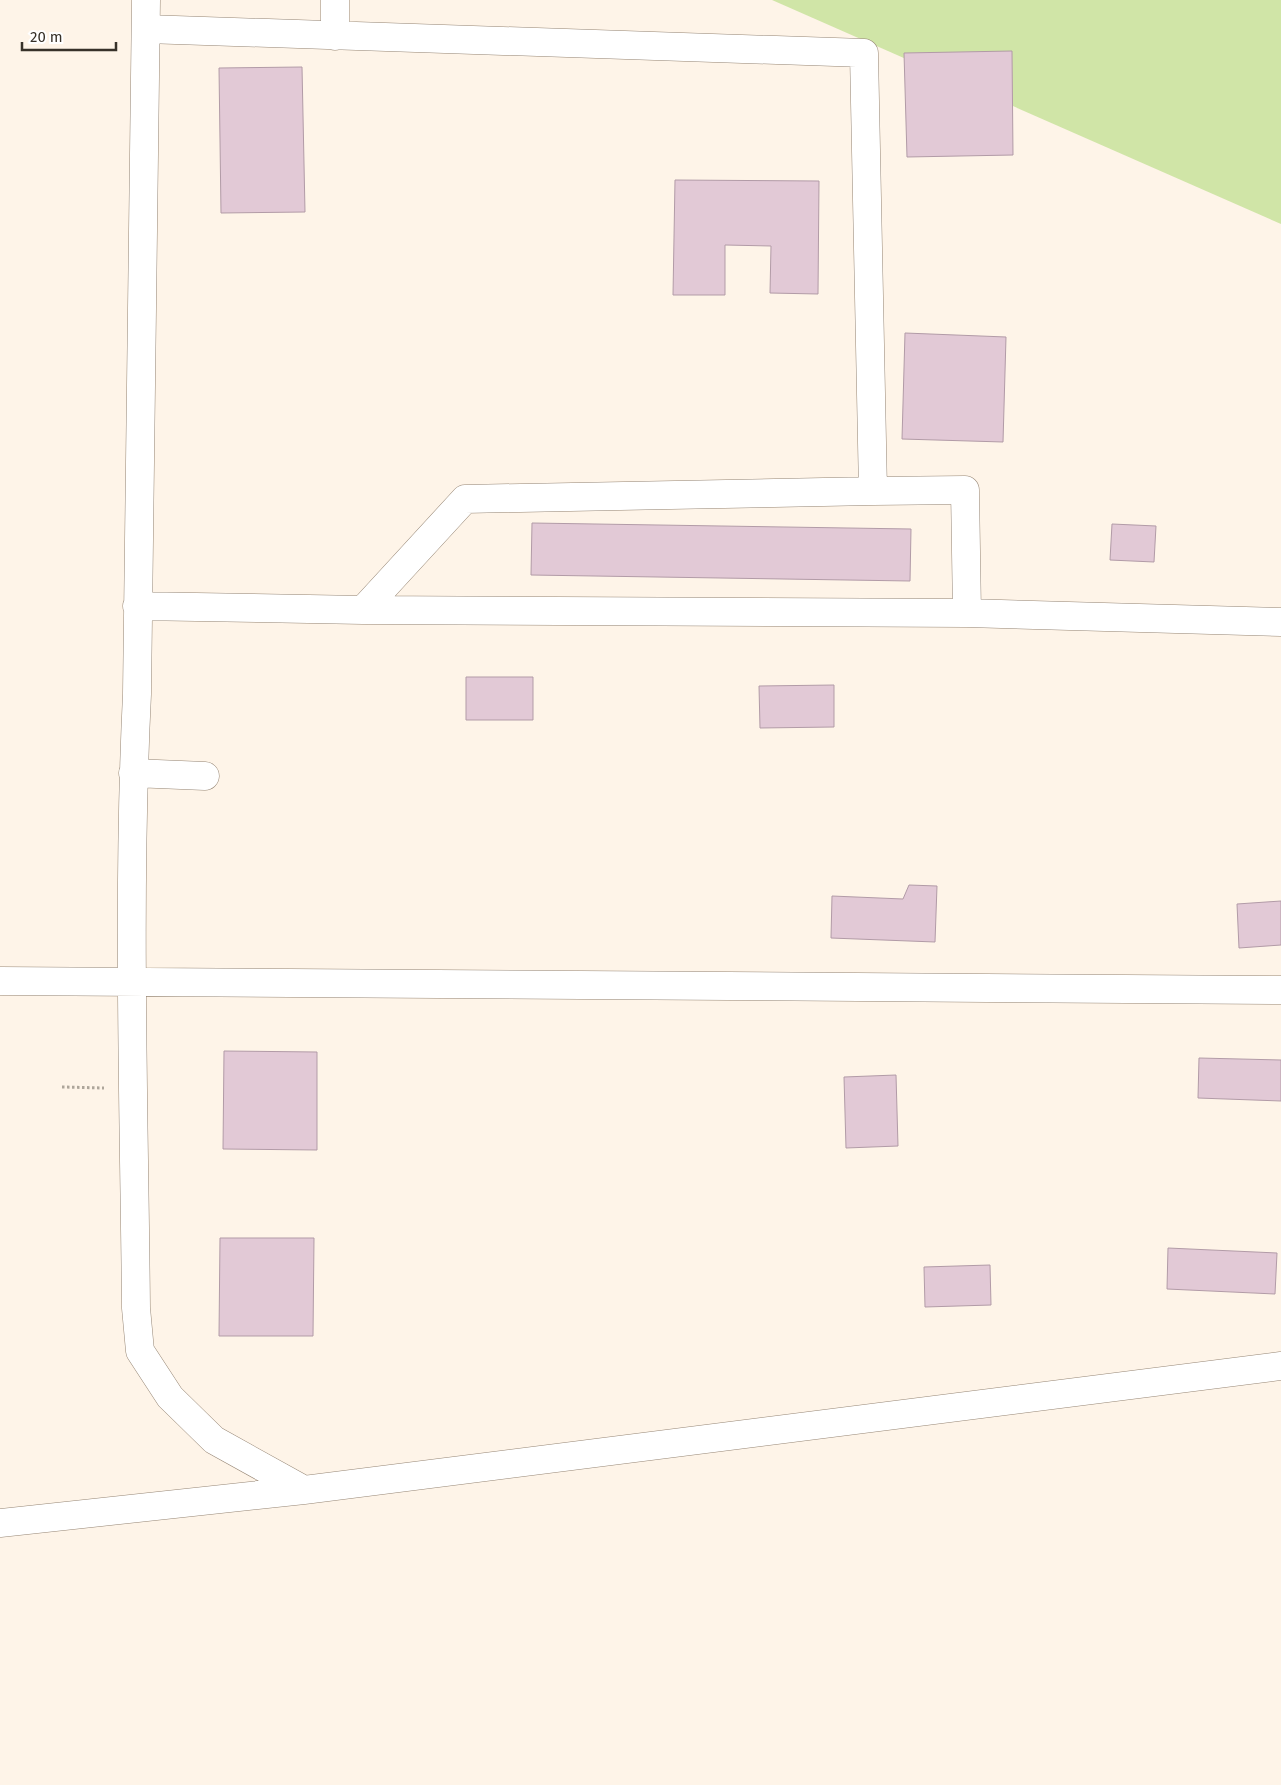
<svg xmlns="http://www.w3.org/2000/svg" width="1281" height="1785" viewBox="0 0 1281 1785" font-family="'Fira Sans',sans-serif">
  <rect width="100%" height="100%" fill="#fef4e8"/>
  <!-- green -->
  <path fill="#d0e5a7" d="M772,0H1281V224Z"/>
  <!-- building -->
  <path fill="#e2c9d6" stroke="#b29ba7" d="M1012,51L1013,155L907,157L904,53Z
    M302,67L305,212L221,213L219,68Z
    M675,180L819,181L818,294L770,293L771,246L725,245V295H673Z
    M905,333L1006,337L1003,442L902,439Z
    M532,523L911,529L910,581L531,575Z
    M1112,524L1156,526L1154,562L1110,560Z
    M466,677H533V720H466Z
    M834,685V727L760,728L759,686Z
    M909,885L937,886L935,942L831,938L832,896L903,899Z
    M1281,901V945L1239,948L1237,904Z
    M224,1051L317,1052V1150L223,1149Z
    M1199,1058L1281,1060V1101L1198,1098Z
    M896,1075L898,1146L846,1148L844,1077Z
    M220,1238H314L313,1336H219Z
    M1168,1248L1277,1253L1275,1294L1167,1289Z
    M990,1265L991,1305L925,1307L924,1267Z"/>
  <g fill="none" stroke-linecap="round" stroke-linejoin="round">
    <!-- minor casing -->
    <g stroke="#968675" stroke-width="29">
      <path id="minor" d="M146,0L137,694C127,898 134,1103 136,1308L140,1351L170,1397L214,1440L304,1490
        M146,29L864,53L873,491L965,490L967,613
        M335,36V0
        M137,606L363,610L967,613L1281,622
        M363,610L465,499L873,491
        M133,773L205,776
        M0,981L1281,990
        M0,1523L304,1490L1281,1366"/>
    </g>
    <!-- path -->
    <path stroke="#ada59a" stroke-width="3" stroke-dasharray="2.5 2.5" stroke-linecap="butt" d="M62,1087L104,1088"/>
    <!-- minor -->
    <use href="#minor" stroke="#fff" stroke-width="28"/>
  </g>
  <!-- scale -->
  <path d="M22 42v8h94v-8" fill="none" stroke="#373129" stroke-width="2.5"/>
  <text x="30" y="42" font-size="15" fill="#373129" stroke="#ffffff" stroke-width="4" paint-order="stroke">20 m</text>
</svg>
